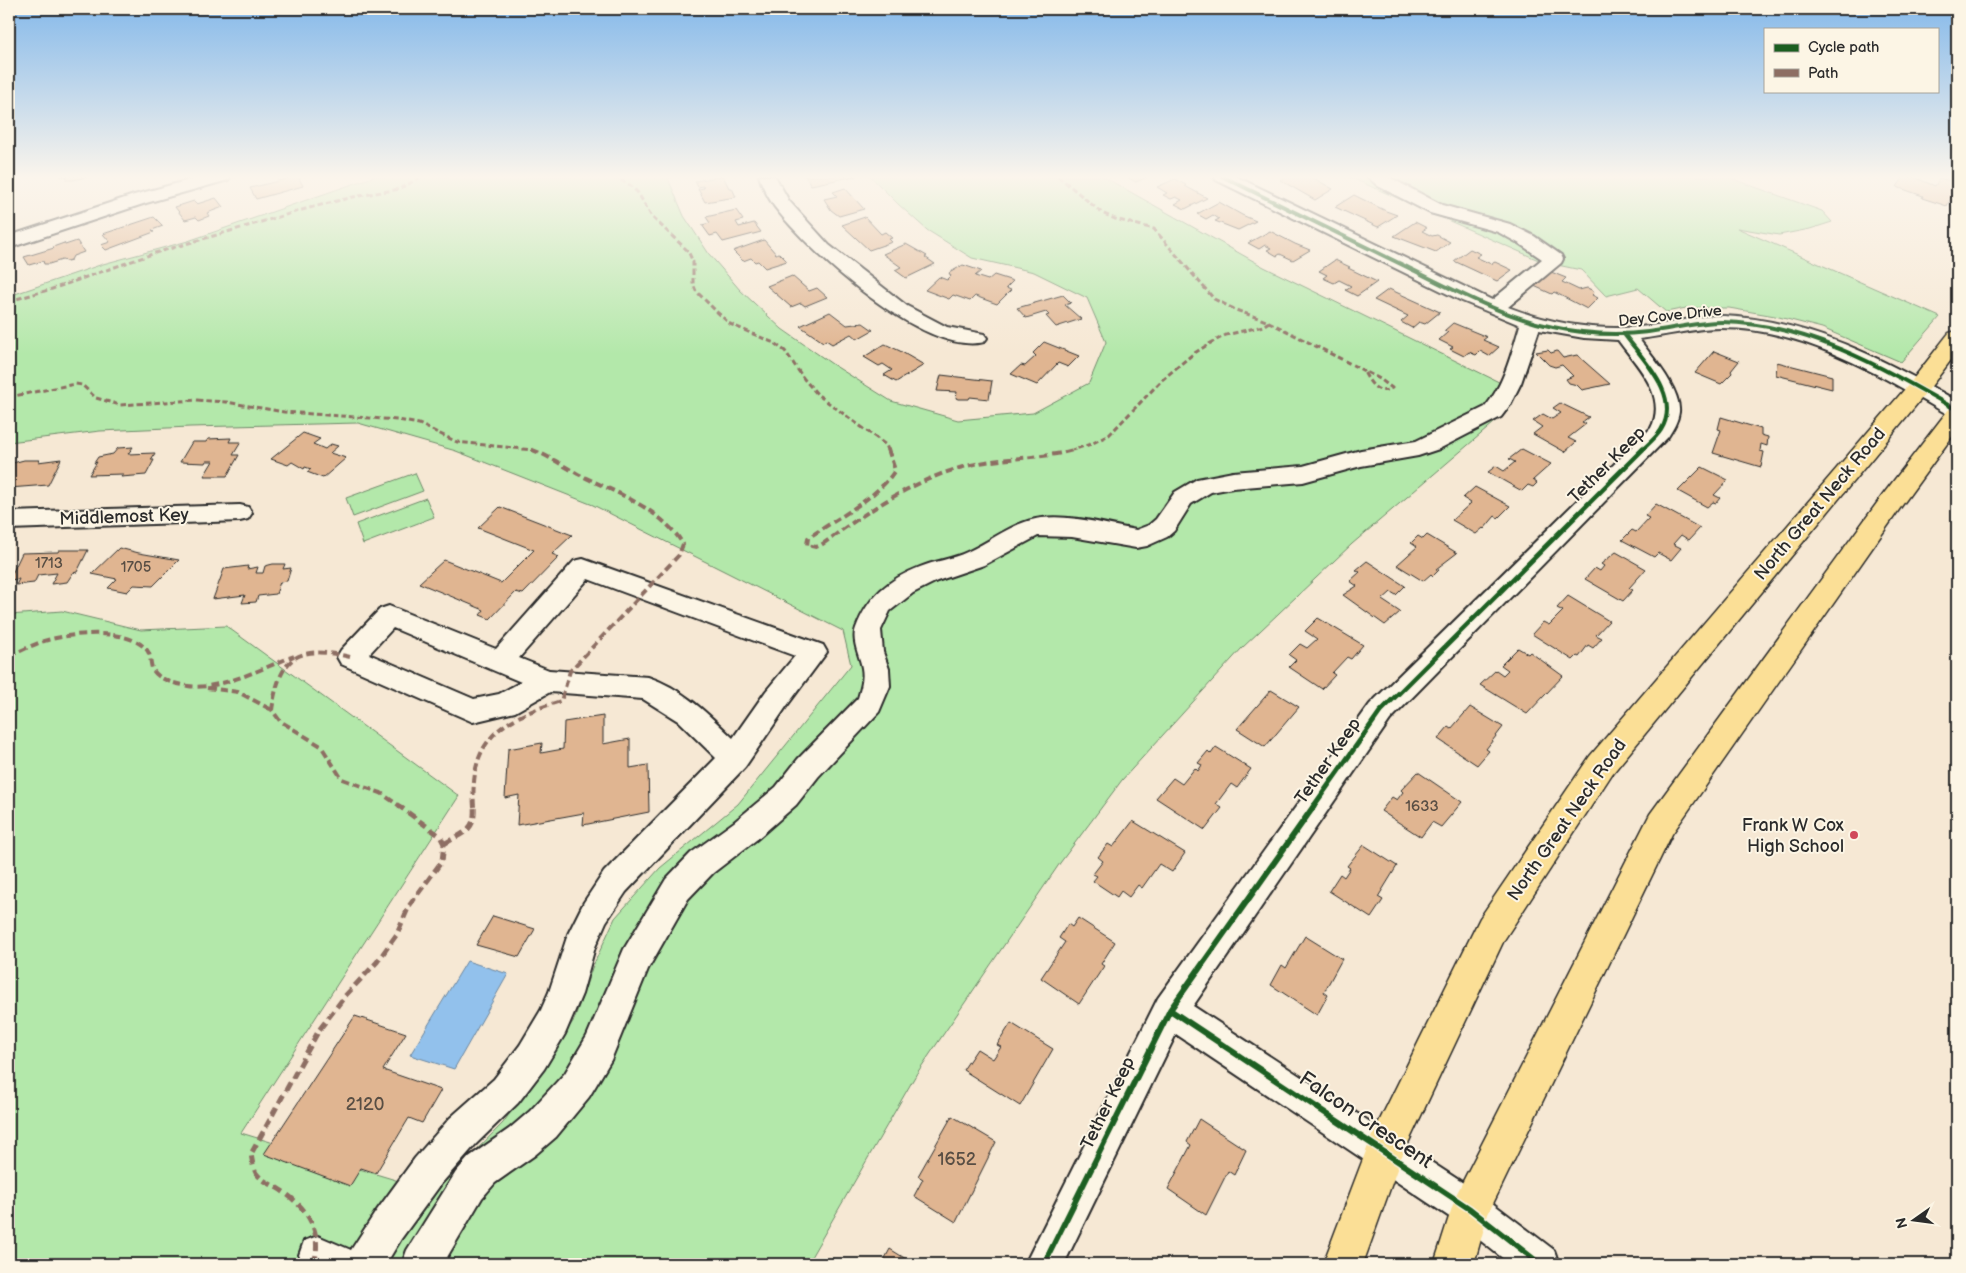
<svg xmlns="http://www.w3.org/2000/svg" width="1966" height="1273" viewBox="0 0 1966 1273" font-family="'Balsamiq Sans',sans-serif">
  <rect width="100%" height="100%" fill="#f6e8d4"/>
  <filter id="ink" filterUnits="userSpaceOnUse"><feTurbulence type="fractalNoise" baseFrequency=".02" numOctaves="2"/><feDisplacementMap in="SourceGraphic" scale="10" xChannelSelector="R" yChannelSelector="G"/><feConvolveMatrix kernelMatrix="1 2 1 2 8 2 1 2 1" color-interpolation-filters="sRGB"/></filter>
  <g filter="url(#ink)">
    <!-- green -->
    <path fill="#b3e8aa" stroke="#6f8a6a" d="M376,176H667L684,216L709,254L740,290L782,329L832,364L891,401L958,420L1033,413L1089,383L1106,342L1087,298L1034,272L972,258L927,230L898,204L870,176H1102L1264,267L1505,385L1535,335L1517,391L1508,411L1352,544L1242,648L1122,780L1060,863L917,1073L807,1264H9V615L62,611L141,630L226,626L459,796L241,1133L435,1192L503,1123L574,1020L592,968L615,918L660,868L738,804L851,665L843,631L593,505L456,451L358,423L190,427L100,431L9,442V296L103,264L188,241Z
      M1347,176H1724L1822,211L1832,222L1810,229L1779,235L1737,228L1940,317L1901,362L1822,328L1775,316L1729,308H1686L1666,312L1638,288L1606,296L1581,270L1543,262Z
      M415,473L423,491L353,517L346,498Z
      M426,498L434,517L363,544L356,524Z"/>
    <!-- water -->
    <path fill="#92c1ec" stroke="#69859f" d="M467,961L508,974L454,1069L410,1055Z"/>
    <!-- building -->
    <path fill="#e0b591" stroke="#2b2b2b" d="M60,176H91L73,180H66L67,176Z
      M298,176L303,186L256,199L250,188Z
      M723,176L729,188H732L736,197L705,202L698,189L704,188L703,186L698,187L695,181Z
      M805,176H856L811,185Z
      M1125,176H1150L1136,182Z
      M1288,176H1310L1333,189L1315,200L1280,180Z
      M1904,176L1916,178L1935,186L1940,178L1957,183V185L1947,206L1922,198L1923,196L1897,187Z
      M1175,179L1186,185L1185,186L1207,198L1185,209L1175,204L1182,200L1176,197L1171,199L1163,195L1167,193L1157,187Z
      M845,188L864,209L839,216L831,210L824,199L837,196L833,192Z
      M1354,195L1386,211L1397,215L1378,227L1335,207Z
      M216,198L223,207L207,213L209,216L199,220L196,217L185,220L175,207L194,201L197,204Z
      M1219,202L1242,215L1256,221L1238,230L1215,221L1219,219L1213,215L1206,219L1197,214Z
      M736,210L743,220L736,222L739,227L754,223L761,232L723,242L717,234L710,236L702,225L710,223L706,217Z
      M154,217L163,226L152,230L154,232L106,250L101,245L110,242L103,234Z
      M865,217L881,234L885,232L892,238L889,239L892,242L869,250L842,225Z
      M1415,222L1427,228L1422,231L1432,236L1437,235L1450,242L1436,252L1394,236Z
      M1270,231L1295,244L1310,250L1293,260L1280,254L1277,256L1267,250L1271,248L1265,245L1259,249L1248,243Z
      M764,240L776,254L779,253L787,261L765,268L758,261L755,262L751,258L743,261L733,251Z
      M77,241L84,252L73,256L71,260L67,261L62,260L49,264H44L43,261L29,265L24,257L54,248L53,247L64,243L65,245Z
      M906,244L927,256L925,257L935,264L906,278L895,270L901,267L883,254Z
      M1470,249L1481,254L1476,257L1491,264L1495,262L1512,270L1497,281L1454,261Z
      M1335,260L1350,267L1348,268L1377,282L1357,296L1345,290L1351,286L1339,280L1334,283L1323,278L1327,275L1319,271Z
      M963,265L981,271L975,276L988,280L994,275L1013,281L1006,288L1011,290L997,304L975,296L970,301L953,295L949,299L925,290L939,277L947,280L951,276L949,273Z
      M1551,272L1566,278L1562,282L1579,290L1587,288L1592,290L1594,293L1592,295L1598,298L1587,309L1554,292L1552,294L1534,286Z
      M792,276L809,291L817,288L827,297L805,306L801,303L791,307L767,286Z
      M1389,289L1440,312L1425,324L1419,322L1412,328L1401,322L1408,316L1374,300Z
      M1063,295L1071,303L1065,305L1081,319L1056,327L1046,316L1049,315L1046,312L1026,318L1017,308Z
      M830,312L847,325L863,323L873,330L857,339L851,334L832,344L826,340L823,342L800,326Z
      M1453,323L1487,337L1483,340L1499,347L1489,356L1480,351L1476,355L1469,352L1464,356L1450,349L1453,347L1439,340L1448,332L1444,331Z
      M1044,342L1079,356L1068,367L1058,363L1037,385L1011,374L1021,365L1025,366L1036,356L1033,353Z
      M885,344L900,351L924,365L896,382L884,375L892,370L883,364L879,366L864,357Z
      M1548,350L1551,353L1557,351L1563,358L1577,355L1610,384L1582,390L1577,385L1569,383L1566,379L1573,376L1562,365L1555,367L1549,365L1536,352Z
      M1714,351L1739,361L1731,371L1732,373L1721,384L1695,373Z
      M1777,362L1832,376V389L1776,375Z
      M941,375L992,381L989,399L970,397L969,399H958L956,398L957,392L937,391Z
      M1560,403L1589,417L1582,422L1586,424L1568,438L1576,442L1565,452L1533,434L1542,427L1533,421L1543,414L1552,419L1561,413L1553,408Z
      M1721,417L1761,429V435L1768,437L1767,446L1761,444L1760,451L1764,452L1761,467L1713,453L1721,430L1718,429Z
      M303,433L320,439L313,444L325,449L331,444L338,446L330,453L346,458L323,478L307,472L311,469L305,467L304,469L292,462L288,465L271,459Z
      M231,438L229,442H241L233,455H239L227,476H204L213,461H206L205,463L180,462L192,442H206L208,439Z
      M133,447L128,454L155,453L151,460H154L146,475L121,477L123,474L89,475L97,462L94,463L98,457L113,454L118,448Z
      M1522,449L1551,464L1533,480L1537,483L1533,487L1528,485L1522,491L1488,472L1496,466L1504,471L1515,462L1509,459Z
      M61,459L48,485L9,488V464L24,460H40L38,462Z
      M1702,467L1728,480L1714,495L1720,498L1716,503L1713,502L1707,507L1678,491Z
      M1475,487L1510,506L1498,518L1495,516L1484,529L1483,528L1476,534L1452,520L1471,503L1463,498Z
      M1656,504L1700,528L1689,540L1681,535L1673,544L1681,548L1671,560L1658,553L1654,557L1622,540L1632,530L1636,532L1649,518L1645,516Z
      M500,507L572,535L552,554L559,557L523,594L516,592L490,619L480,615L484,610L419,583L444,560L501,583L534,550L478,528Z
      M1427,535L1457,553L1436,569L1439,570L1433,576L1431,574L1423,581L1397,565L1417,547L1411,543L1418,536L1423,539Z
      M119,548L139,553L179,560L153,586L134,585L127,592L108,588L117,579L92,574Z
      M59,550H88L77,572L73,573L67,582L51,584L57,573L38,575L34,583L16,585L19,579L9,580L22,553L58,552Z
      M1616,552L1646,569L1629,588L1633,590L1623,601L1585,579L1595,568L1600,571L1604,566L1601,564Z
      M1367,561L1405,586L1396,595L1391,592L1382,600L1400,612L1385,625L1343,595L1357,586L1350,581L1360,572L1356,570Z
      M273,564H285L283,569L291,568L287,581L280,582L276,594L258,596L256,602L242,603L245,595L213,599L224,569L248,566L247,569L258,567L256,573H263L265,566Z
      M1568,596L1609,621L1596,635L1602,638L1593,648L1588,645L1579,657L1577,656L1573,660L1532,634L1543,622L1549,625L1563,611L1557,608Z
      M1318,618L1363,645L1351,659L1347,657L1332,673L1335,675L1322,689L1289,667L1296,660L1289,655L1300,644L1307,648L1317,639L1305,631Z
      M1518,648L1528,654L1530,652L1563,676L1527,714L1480,685L1496,670L1503,675L1508,670L1501,665Z
      M1271,690L1299,707L1265,747L1237,729Z
      M1470,707L1503,727L1486,749L1489,751L1477,765L1438,739L1448,727L1451,729Z
      M603,716V744L630,739V768L648,765L649,812L583,825L584,813L517,825L519,795L505,798L508,749L542,743L541,753L563,749L564,722Z
      M1216,747L1251,769L1237,788L1231,784L1216,804L1222,808L1205,830L1156,798L1173,778L1182,784L1195,768L1198,771L1202,765L1198,763L1208,751L1211,754Z
      M1418,772L1462,802L1441,827L1432,822L1421,837L1381,811L1392,797L1397,800L1403,792L1401,790Z
      M1133,821L1185,853L1172,872L1159,864L1142,888L1138,885L1129,897L1121,891L1117,897L1093,881L1097,876L1093,874L1103,861L1098,857L1108,844L1113,847Z
      M1364,845L1397,866L1378,897L1383,900L1371,918L1329,891L1340,874L1344,877L1350,868L1347,866Z
      M493,916L535,929L519,957L476,945Z
      M1078,918L1115,942L1101,964L1104,966L1079,1004L1041,978L1065,942L1059,938L1068,924L1072,927Z
      M1305,936L1342,959L1324,992L1328,995L1317,1015L1271,985L1282,965L1286,968Z
      M355,1016L406,1033L383,1070L441,1090L422,1123L409,1118L376,1173L361,1168L350,1186L264,1154Z
      M1011,1023L1053,1049L1020,1106L963,1070L977,1049L993,1059L1001,1047L997,1045Z
      M952,1116L996,1142L956,1222L914,1196L923,1179L918,1176Z
      M1199,1119L1246,1150L1234,1175L1228,1171L1206,1215L1168,1189L1191,1145L1187,1142Z
      M890,1249L914,1264H882Z"/>
    <g fill="none" stroke-linecap="round" stroke-linejoin="round">
      <!-- minor casing -->
      <g stroke="#2b2b2b" stroke-width="4">
        <path id="minor" d="M204,176H231L228,180L146,203L9,248V236L134,195Z
          M759,176H775L789,201L829,245L907,306L947,327L984,334L987,338L984,342C924,357 808,251 774,206C768,197 762,185 759,176Z
          M1214,176H1235L1492,300L1542,259L1520,244L1498,232L1430,213L1378,186L1367,176H1387L1442,205L1510,224L1534,236L1561,255L1563,259L1561,263L1508,307C1552,324 1601,332 1649,326C1674,323 1699,315 1724,316C1809,320 1885,360 1957,401V417L1949,415C1880,375 1804,328 1721,328C1693,328 1666,336 1639,339C1652,357 1681,389 1679,412C1678,421 1673,429 1668,437L1390,720L1193,1006L1483,1196L1554,1250L1559,1264H1510L1457,1222L1176,1034L1064,1264H1025L1158,998L1370,704L1651,428C1668,395 1636,365 1618,340L1584,338L1539,330L1521,383L1510,405L1501,417L1439,449L1418,456L1361,466L1303,482L1233,488L1211,492L1191,504L1174,531L1167,537L1147,546L1136,548L1072,537L1038,536L984,565L937,581L913,593L890,611L881,630L883,652L889,669L890,686L879,712L818,777L796,805L756,840L713,873L688,899L648,969L611,1060L589,1097L556,1137L535,1155L495,1183L482,1198L443,1264H402L407,1250L456,1172L469,1157L509,1129L530,1111L565,1073L587,1036L624,949L666,879L691,853L734,822L776,787L798,759L858,698C861,688 864,679 862,668C860,656 851,641 856,628C868,596 889,579 920,567C935,561 952,559 967,552C992,541 1014,521 1042,518C1070,514 1108,525 1136,530L1149,525L1156,519L1175,492L1197,479L1233,472L1303,466L1361,450L1416,441L1485,407C1504,385 1512,352 1520,325L1462,301L1216,180Z
          M240,505L248,507L252,513L248,519L240,521L9,529V512Z
          M583,559L823,645L827,652L786,707L745,767L626,892L606,922L595,947L582,994L565,1034L544,1069L518,1103L476,1144L441,1184L401,1239L386,1264H303L299,1255L304,1241L318,1236L351,1250L375,1213L415,1158L450,1118L494,1079L520,1045L541,1010L549,992L568,934L584,902L604,872L716,758L678,721L643,699L550,692L515,712L473,722L341,664L337,657L341,650L380,609L389,606L496,649L574,561ZM588,579L795,656L766,691L733,738C708,714 682,688 648,677L549,670L519,658ZM393,628L521,682L499,694L474,699L369,654Z"/>
      </g>
      <!-- major casing -->
      <g stroke="#2b2b2b" stroke-width="3">
        <path id="major" d="M1957,331V352L1926,393L1612,774L1504,940L1401,1158L1363,1264H1323L1371,1138L1480,918L1590,756L1910,383L1949,333Z
          M1957,407V430L1903,504L1672,834L1488,1214L1474,1264H1434L1456,1195L1650,814L1885,492L1949,409Z"/>
      </g>
      <!-- minor -->
      <use href="#minor" fill="#fcf5e5" fill-rule="evenodd"/>
      <!-- major -->
      <use href="#major" fill="#fbdf96" fill-rule="evenodd"/>
      <!-- quiet-far2 -->
      <path stroke="#8d6e63" stroke-width="3" stroke-dasharray="5.5 3" stroke-linecap="butt" d="M613,176L630,185L638,193L652,217L688,251L693,262V284L696,291L717,312L730,324L774,343L785,351L804,379L818,395L886,445L888,450
        M1058,176L1102,213L1115,219L1154,229L1214,299L1236,310L1269,322L1263,326L1226,335L1209,344L1193,354L1163,379L1109,435L1091,444L1072,450
        M9,301L52,289L155,253L309,208L353,197L399,189L423,176
        M1269,322L1380,379L1392,388C1378,396 1370,383 1364,372
        M9,397L75,384L82,385L96,398L120,405L196,400L226,402L284,412L398,420L419,424L457,442L533,450"/>
      <!-- quiet-far1 -->
      <path stroke="#8d6e63" stroke-width="4" stroke-dasharray="8 4" stroke-linecap="butt" d="M888,449L895,470C880,496 833,521 808,538L807,545L816,547L821,545C832,538 841,530 852,523C888,498 928,475 971,465C1006,456 1042,460 1076,449
        M9,656C21,651 32,645 44,641C70,633 128,627 147,650C151,655 150,662 152,668C157,680 176,684 188,686C219,691 265,667 294,656
        M350,657C298,645 280,655 272,710L280,721L321,746L342,779L381,793L401,807
        M207,688L238,692L272,710
        M474,807C469,739 501,719 561,701L570,671L679,555L683,544C661,508 614,492 578,474C562,465 547,455 530,449"/>
      <!-- quiet -->
      <path stroke="#8d6e63" stroke-width="5" stroke-dasharray="9 5" stroke-linecap="butt" d="M444,844C464,832 476,831 474,806
        M314,1264C323,1230 307,1207 279,1189C271,1184 262,1181 256,1173C253,1167 252,1160 251,1154L319,1030L345,996L377,962L397,934L409,906L442,861L444,844L440,836L399,806"/>
      <!-- cycleway-far2 casing -->
      <g stroke="#fcf5e5" stroke-width="6">
        <path id="cycleway-far2" d="M1222,176C1283,207 1345,237 1407,267C1454,290 1501,316 1553,327C1584,334 1616,336 1648,332C1672,329 1697,322 1722,322C1807,323 1885,369 1957,410
          M1624,334C1643,360 1682,396 1661,430C1656,438 1648,444 1642,450"/>
      </g>
      <!-- cycleway-far1 casing -->
      <g stroke="#fcf5e5" stroke-width="8">
        <path id="cycleway-far1" d="M1313,807L1380,712L1643,449"/>
      </g>
      <!-- cycleway casing -->
      <g stroke="#fcf5e5" stroke-width="9">
        <path id="cycleway" d="M1170,1010L1470,1209L1540,1264
          M1044,1264L1170,1010L1314,806"/>
      </g>
      <!-- cycleway-far2 -->
      <use href="#cycleway-far2" stroke="#1b5e20" stroke-width="4"/>
      <!-- cycleway-far1 -->
      <use href="#cycleway-far1" stroke="#1b5e20" stroke-width="5"/>
      <!-- cycleway -->
      <use href="#cycleway" stroke="#1b5e20" stroke-width="6"/>
    </g>
  </g>
  <!-- sky -->
  <linearGradient id="sky" x2="0" y2="1"><stop stop-color="#85b9ea"/><stop offset="0.5" stop-color="#fbf5ec"/><stop offset="1" stop-color="#fbf5ec" stop-opacity="0"/></linearGradient>
  <rect width="1966" height="354" fill="url(#sky)"/>
  <!-- markers -->
  <circle fill="#d1495b" stroke="#fcf5e5" stroke-width="2" cx="1854" cy="835" r="5"/>
  <g text-anchor="middle" dominant-baseline="central" stroke-width="4" stroke-linejoin="round" paint-order="stroke">
    <!-- far-street labels -->
    <g font-size="15" fill="#2b2b2b" stroke="#fcf5e5">
      <text transform="translate(1670 316) rotate(-6)">Dey Cove Drive</text>
    </g>
    <!-- number labels -->
    <g font-size="15" fill="#584e44">
      <text x="49" y="563">1713</text>
      <text x="136" y="567">1705</text>
      <text x="1422" y="806">1633</text>
    </g>
    <!-- street labels -->
    <g font-size="18" fill="#2b2b2b" stroke="#fcf5e5">
      <text transform="translate(1607 465) rotate(-45)">Tether Keep</text>
      <text transform="translate(1820 504) rotate(-50)">North Great Neck Road</text>
      <text transform="translate(124 517) rotate(-2)">Middlemost Key</text>
      <text transform="translate(1328 761) rotate(-55)">Tether Keep</text>
      <text transform="translate(1567 820) rotate(-55)">North Great Neck Road</text>
      <text transform="translate(1108 1103) rotate(-64)">Tether Keep</text>
    </g>
    <!-- poi labels -->
    <g font-size="18" fill="#2b2b2b" stroke="#fcf5e5" text-anchor="end">
      <text x="1844" y="825">Frank W Cox<tspan x="1844" dy="21">High School</tspan></text>
    </g>
    <!-- near-number labels -->
    <g font-size="18" fill="#584e44">
      <text x="365" y="1104">2120</text>
      <text x="957" y="1159">1652</text>
    </g>
    <!-- near-street labels -->
    <g font-size="21" fill="#2b2b2b" stroke="#fcf5e5">
      <text transform="translate(1366 1120) rotate(34)">Falcon Crescent</text>
    </g>
  </g>
  <!-- margin -->
  <rect width="1966" height="1273" fill="none" stroke="#fcf5e5" stroke-width="30"/>
  <rect x="15" y="15" width="1936" height="1243" fill="none" stroke="#2b2b2b" stroke-width="2" filter="url(#ink)"/>
  <!-- legend -->
  <rect x="1764" y="28" width="175" height="65" fill="#fcf5e5" stroke="#a8a49b"/>
  <rect x="1774" y="44" width="25" height="8" fill="#1b5e20" stroke="#a8a49b"/>
  <text x="1808" y="52" font-size="15" fill="#2b2b2b">Cycle path</text>
  <rect x="1774" y="69" width="25" height="8" fill="#8d6e63" stroke="#a8a49b"/>
  <text x="1808" y="78" font-size="15" fill="#2b2b2b">Path</text>
  <!-- north arrow -->
  <g transform="translate(1914 1220) rotate(256)" stroke="#fcf5e5" stroke-width="4" paint-order="stroke">
  <path d="M0-4L9 19L0 12L-9 19Z" fill="#2b2b2b"/>
  <text y="-8" font-size="14" font-weight="bold" text-anchor="middle" fill="#2b2b2b">N</text>
  </g>
</svg>
